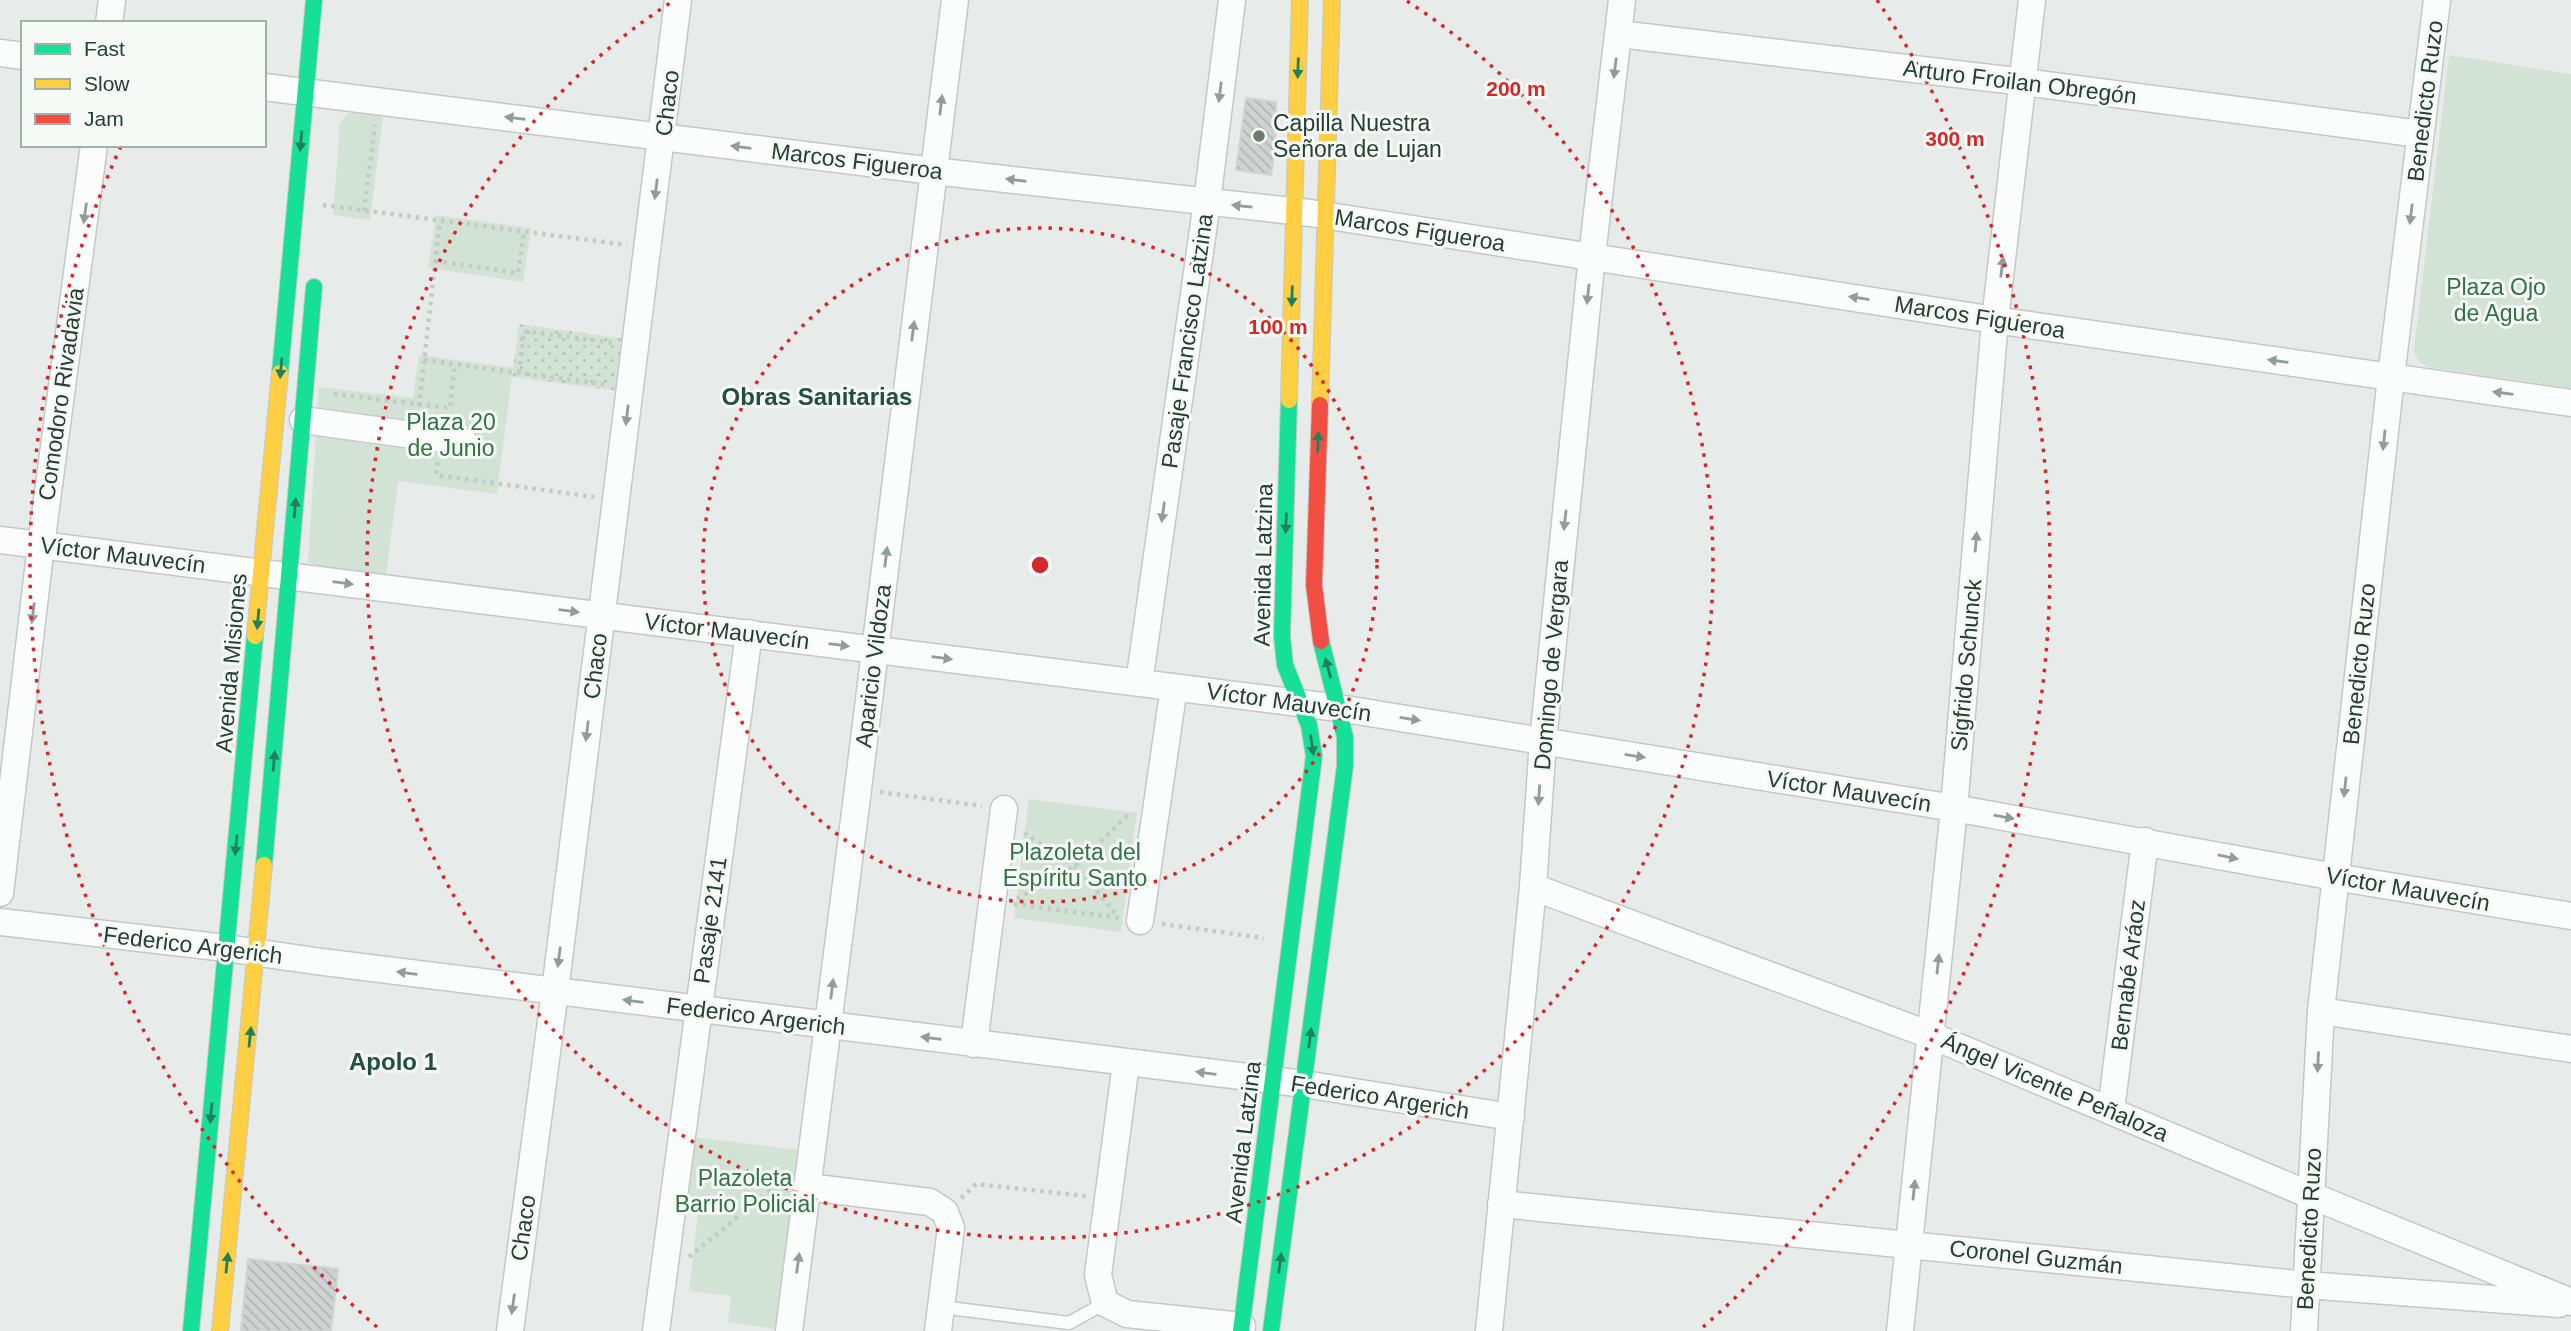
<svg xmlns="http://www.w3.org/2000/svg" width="2571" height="1331" viewBox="0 0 2571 1331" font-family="Arial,sans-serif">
  <defs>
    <pattern id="grass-dots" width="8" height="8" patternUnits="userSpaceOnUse" patternTransform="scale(1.75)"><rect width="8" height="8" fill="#d2e3d5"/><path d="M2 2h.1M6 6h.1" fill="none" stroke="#b4c4b7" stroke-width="1.8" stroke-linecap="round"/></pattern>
    <pattern id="building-back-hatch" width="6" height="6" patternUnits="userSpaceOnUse" patternTransform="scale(1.75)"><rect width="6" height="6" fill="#ced3d1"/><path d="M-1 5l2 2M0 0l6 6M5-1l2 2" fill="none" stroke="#b1b6b4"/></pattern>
  </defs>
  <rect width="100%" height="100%" fill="#e7ebe9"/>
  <!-- grass -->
  <path fill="url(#grass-dots)" d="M519,324L626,339L619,391L512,377Z"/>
  <!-- park -->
  <path fill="#d2e3d5" d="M2449,55L2571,74V388L2428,367L2418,361L2414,350Z
    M358,112L383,115L370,220L333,215L340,124L347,114Z
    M436,215L531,228L523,282L428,268Z
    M419,355L513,368L497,494L398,481L386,576L323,568L308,562L319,387L413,398Z
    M1029,799L1137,813L1121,932L1014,918Z
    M693,1137L798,1150L776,1329L728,1322L731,1296L689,1291L699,1205L685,1194Z"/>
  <!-- building -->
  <path fill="url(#building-back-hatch)" stroke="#d0d4d2" stroke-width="2" d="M1246,98L1276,102L1275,148L1271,175L1236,170Z
    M248,1259L338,1269L331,1331H241Z"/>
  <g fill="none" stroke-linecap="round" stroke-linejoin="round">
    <!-- lane casing -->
    <g stroke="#c4c8c6" stroke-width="15">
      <path id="lane" d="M941,1307L1069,1323L1105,1303"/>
    </g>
    <!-- street casing -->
    <g stroke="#c4c8c6" stroke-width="29">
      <path id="street" d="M109,23L112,0
        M1619,34L2024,82L2420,134
        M0,53L23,56
        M264,87L933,171L1310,213L1995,320L2571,403
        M303,420L464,442
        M0,540L1339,708L1954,808L2335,877L2571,916
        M1139,683L1207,202L1232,0
        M1533,887L1930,1035L2310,1195L2571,1302
        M0,893L41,545L94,145
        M1140,921L1174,687
        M0,922L226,948L315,961L1304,1084L1511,1117
        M2321,1011L2571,1049
        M974,1044L1004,809
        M1126,1063L1098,1275L1105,1303L1127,1314L1242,1326
        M2111,1110L2145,841
        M808,1187L930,1202L945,1212L951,1228L938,1331
        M1501,1204L2307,1285L2559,1304
        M510,1331L555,991L678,0
        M656,1331L749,633
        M789,1331L858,789L955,0
        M1489,1331L1533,887L1543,741L1592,256L1622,0
        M1900,1331L1954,808L1995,320L2032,0
        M2304,1331L2321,1011L2391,377L2437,0"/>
    </g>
    <!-- fast casing -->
    <g stroke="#c3c9c6" stroke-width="18">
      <path id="fast" d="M280,373L314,0
        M264,865L314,287
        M191,1331L255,636
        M1241,1331L1314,756L1309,725L1285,665L1282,636L1289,400
        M1271,1331L1345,766V737L1321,641"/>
    </g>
    <!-- slow casing -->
    <g stroke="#c3c9c6" stroke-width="18">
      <path id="slow" d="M1289,400L1300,0
        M1320,405L1332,0
        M255,636L280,373
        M220,1331L264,865"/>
    </g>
    <!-- jam casing -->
    <g stroke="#c3c9c6" stroke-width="18">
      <path id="jam" d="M1320,405L1314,585L1321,641"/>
    </g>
    <!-- path -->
    <path stroke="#c3cbc7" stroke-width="4.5" stroke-dasharray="3.5 5" stroke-linecap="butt" d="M323,205L627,245
      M364,211L375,125
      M435,261L518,273L524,232
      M424,360L609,385
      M519,373L524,331L614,343
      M334,394L450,408L455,364
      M418,415L440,221
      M438,462L436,475L594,497
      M880,792L982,806
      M1024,833L1075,866L1117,915
      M1017,899L1075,866L1127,816L1133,817
      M1014,904L1120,918
      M1162,924L1264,938
      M961,1198L976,1184L1086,1196
      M689,1257L785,1178"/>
    <!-- lane -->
    <use href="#lane" stroke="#fbfcfc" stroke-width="12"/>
    <!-- street -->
    <use href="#street" stroke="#fbfcfc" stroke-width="26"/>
    <!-- fast -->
    <use href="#fast" stroke="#16e098" stroke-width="16"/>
    <!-- slow -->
    <use href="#slow" stroke="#ffcf43" stroke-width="16"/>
    <!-- jam -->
    <use href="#jam" stroke="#f24e42" stroke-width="16"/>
  </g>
  <!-- one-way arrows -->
  <defs><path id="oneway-solid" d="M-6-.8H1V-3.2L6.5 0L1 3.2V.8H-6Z" transform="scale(1.75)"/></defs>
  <g fill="#207f5d">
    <use href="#oneway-solid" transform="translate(1298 68) rotate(92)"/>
    <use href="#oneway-solid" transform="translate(301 141) rotate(95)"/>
    <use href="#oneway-solid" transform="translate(1292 296) rotate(92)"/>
    <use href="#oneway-solid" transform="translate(281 368) rotate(95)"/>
    <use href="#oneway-solid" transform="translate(1318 442) rotate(-88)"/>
    <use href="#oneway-solid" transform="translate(295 508) rotate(-85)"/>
    <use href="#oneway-solid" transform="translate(1286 523) rotate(92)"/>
    <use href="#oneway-solid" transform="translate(258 619) rotate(95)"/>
    <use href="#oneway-solid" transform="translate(1328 668) rotate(-105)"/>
    <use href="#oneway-solid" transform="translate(1312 745) rotate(82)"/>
    <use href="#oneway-solid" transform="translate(274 761) rotate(-85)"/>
    <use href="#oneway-solid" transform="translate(236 845) rotate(95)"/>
    <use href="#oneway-solid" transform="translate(250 1037) rotate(-84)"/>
    <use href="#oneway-solid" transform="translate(1310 1038) rotate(-83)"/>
    <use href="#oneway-solid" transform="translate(211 1113) rotate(95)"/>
    <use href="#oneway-solid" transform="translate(227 1263) rotate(-84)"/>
    <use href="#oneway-solid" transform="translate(1280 1263) rotate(-82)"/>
  </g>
  <g fill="#909d98">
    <use href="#oneway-solid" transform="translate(1615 68) rotate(97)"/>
    <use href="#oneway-solid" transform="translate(1220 92) rotate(97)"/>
    <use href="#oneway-solid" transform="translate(941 105) rotate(-83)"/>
    <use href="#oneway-solid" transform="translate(515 118) rotate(-173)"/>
    <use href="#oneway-solid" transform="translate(741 147) rotate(-173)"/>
    <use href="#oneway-solid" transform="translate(1016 180) rotate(-173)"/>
    <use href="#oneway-solid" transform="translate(656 189) rotate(97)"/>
    <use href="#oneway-solid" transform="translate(1242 206) rotate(-174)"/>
    <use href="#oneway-solid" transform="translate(85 213) rotate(98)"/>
    <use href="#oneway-solid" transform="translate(2411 214) rotate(97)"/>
    <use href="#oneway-solid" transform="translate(2002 267) rotate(-83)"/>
    <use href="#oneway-solid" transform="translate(1588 294) rotate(96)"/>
    <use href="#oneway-solid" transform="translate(1859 298) rotate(-171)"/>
    <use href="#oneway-solid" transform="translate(913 331) rotate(-83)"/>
    <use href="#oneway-solid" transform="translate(2278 361) rotate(-172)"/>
    <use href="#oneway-solid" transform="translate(2503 393) rotate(-172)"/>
    <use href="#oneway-solid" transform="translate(627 415) rotate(97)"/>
    <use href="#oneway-solid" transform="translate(2384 440) rotate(96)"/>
    <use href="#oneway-solid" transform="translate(1163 512) rotate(98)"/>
    <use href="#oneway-solid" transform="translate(1565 520) rotate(96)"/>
    <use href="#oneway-solid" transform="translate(1976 542) rotate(-85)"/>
    <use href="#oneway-solid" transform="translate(886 557) rotate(-83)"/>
    <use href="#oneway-solid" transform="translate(343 583) rotate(7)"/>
    <use href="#oneway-solid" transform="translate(569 611) rotate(7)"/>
    <use href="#oneway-solid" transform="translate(33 613) rotate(97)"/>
    <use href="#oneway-solid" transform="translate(839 645) rotate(7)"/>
    <use href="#oneway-solid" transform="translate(942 658) rotate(7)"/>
    <use href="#oneway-solid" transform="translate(1410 719) rotate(9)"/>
    <use href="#oneway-solid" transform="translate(587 731) rotate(97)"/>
    <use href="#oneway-solid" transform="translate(1635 756) rotate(9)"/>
    <use href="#oneway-solid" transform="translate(2345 787) rotate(96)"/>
    <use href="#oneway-solid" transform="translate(1539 795) rotate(94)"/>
    <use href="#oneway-solid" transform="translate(2004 817) rotate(10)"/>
    <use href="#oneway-solid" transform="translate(2228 857) rotate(11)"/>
    <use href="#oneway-solid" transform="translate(559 957) rotate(97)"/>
    <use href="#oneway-solid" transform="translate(1938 964) rotate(-84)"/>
    <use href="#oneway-solid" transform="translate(407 973) rotate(-173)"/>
    <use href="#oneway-solid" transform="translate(832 989) rotate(-83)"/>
    <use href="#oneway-solid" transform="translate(633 1001) rotate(-173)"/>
    <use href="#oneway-solid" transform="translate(931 1038) rotate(-173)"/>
    <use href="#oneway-solid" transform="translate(2318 1062) rotate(93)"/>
    <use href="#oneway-solid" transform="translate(1206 1073) rotate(-173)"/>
    <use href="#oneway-solid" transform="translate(1914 1190) rotate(-84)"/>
    <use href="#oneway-solid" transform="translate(798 1263) rotate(-82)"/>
    <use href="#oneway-solid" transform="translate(513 1304) rotate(98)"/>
  </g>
  <!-- distance rings -->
  <g fill="none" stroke="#d62828" stroke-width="3.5" stroke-dasharray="3.5 7">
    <circle cx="1040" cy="565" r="337"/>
    <path d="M1407 1A673 673 0 1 1 673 1"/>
    <path d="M377 1327A1010 1010 0 0 1 121 146M1877 0A1010 1010 0 0 1 1703 1327"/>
  </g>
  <!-- markers -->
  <circle fill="#6a7b74" stroke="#f6faf7" stroke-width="2.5" cx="1259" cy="136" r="7"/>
  <g text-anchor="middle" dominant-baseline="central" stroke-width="6" stroke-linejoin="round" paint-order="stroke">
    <!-- street labels -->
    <g font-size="23" fill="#263e35" stroke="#f6faf7">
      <text transform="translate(2020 82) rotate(7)">Arturo Froilan Obregón</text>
      <text transform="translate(2425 101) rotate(-83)">Benedicto Ruzo</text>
      <text transform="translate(667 103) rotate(-83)">Chaco</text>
      <text transform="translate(857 161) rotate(7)">Marcos Figueroa</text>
      <text transform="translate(1420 230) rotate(9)">Marcos Figueroa</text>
      <text transform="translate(1980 317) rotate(9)">Marcos Figueroa</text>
      <text transform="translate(1187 341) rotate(-82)">Pasaje Francisco Latzina</text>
      <text transform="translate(61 394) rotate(-82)">Comodoro Rivadavia</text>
      <text transform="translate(123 555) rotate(7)">Víctor Mauvecín</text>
      <text transform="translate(1263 565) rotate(-89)">Avenida Latzina</text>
      <text transform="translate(727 631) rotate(7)">Víctor Mauvecín</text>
      <text transform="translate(231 663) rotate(-85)">Avenida Misiones</text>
      <text transform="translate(2359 664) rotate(-84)">Benedicto Ruzo</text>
      <text transform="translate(1551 665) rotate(-85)">Domingo de Vergara</text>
      <text transform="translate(1966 665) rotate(-85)">Sigfrido Schunck</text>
      <text transform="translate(595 666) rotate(-83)">Chaco</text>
      <text transform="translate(873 666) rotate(-83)">Aparicio Vildoza</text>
      <text transform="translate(1289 702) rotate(8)">Víctor Mauvecín</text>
      <text transform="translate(1849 791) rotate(9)">Víctor Mauvecín</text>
      <text transform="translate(2408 889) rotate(10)">Víctor Mauvecín</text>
      <text transform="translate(710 920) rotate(-82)">Pasaje 2141</text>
      <text transform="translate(193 945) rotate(7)">Federico Argerich</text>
      <text transform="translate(2128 975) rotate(-83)">Bernabé Aráoz</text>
      <text transform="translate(756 1016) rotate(7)">Federico Argerich</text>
      <text transform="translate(2055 1087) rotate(23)">Ángel Vicente Peñaloza</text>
      <text transform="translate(1380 1097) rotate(9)">Federico Argerich</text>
      <text transform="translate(1243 1142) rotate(-83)">Avenida Latzina</text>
      <text transform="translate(523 1228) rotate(-82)">Chaco</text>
      <text transform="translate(2309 1229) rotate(-87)">Benedicto Ruzo</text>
      <text transform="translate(2036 1257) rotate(6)">Coronel Guzmán</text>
    </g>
    <!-- poi labels -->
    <g font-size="23" fill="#263e35" stroke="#f6faf7" text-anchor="start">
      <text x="1273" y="123">Capilla Nuestra<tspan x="1273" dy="26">Señora de Lujan</tspan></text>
    </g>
    <!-- park labels -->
    <g font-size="23" fill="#337146" stroke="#f6faf7">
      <text x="2496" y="287">Plaza Ojo<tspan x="2496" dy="26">de Agua</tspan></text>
      <text x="451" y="422">Plaza 20<tspan x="451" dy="26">de Junio</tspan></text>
      <text x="1075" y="852">Plazoleta del<tspan x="1075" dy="26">Espíritu Santo</tspan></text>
      <text x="745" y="1178">Plazoleta<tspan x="745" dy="26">Barrio Policial</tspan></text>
    </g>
    <!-- neighbourhood labels -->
    <g font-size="24" font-weight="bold" fill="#234e40" stroke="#f6faf7">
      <text x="817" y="396">Obras Sanitarias</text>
      <text x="393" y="1061">Apolo 1</text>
    </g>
  </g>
  <circle cx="1040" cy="565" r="10" fill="#d62828" stroke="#f6faf7" stroke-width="3.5"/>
  <g font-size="21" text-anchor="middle" font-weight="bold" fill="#d62828" stroke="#f6faf7" stroke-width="6" stroke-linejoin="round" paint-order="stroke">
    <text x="1516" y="96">200 m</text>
    <text x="1955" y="146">300 m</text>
    <text x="1278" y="334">100 m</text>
  </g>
  <!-- legend -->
  <rect x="21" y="21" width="245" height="126" fill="#f6faf7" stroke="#a3afa9" stroke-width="2"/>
  <rect x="35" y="44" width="35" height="10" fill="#16e098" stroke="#a3afa9" stroke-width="2"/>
  <text x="84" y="56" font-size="21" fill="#263e35">Fast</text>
  <rect x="35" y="79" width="35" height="10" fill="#ffcf43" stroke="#a3afa9" stroke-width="2"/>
  <text x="84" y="91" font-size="21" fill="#263e35">Slow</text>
  <rect x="35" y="114" width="35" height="10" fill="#f24e42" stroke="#a3afa9" stroke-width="2"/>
  <text x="84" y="126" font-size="21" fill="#263e35">Jam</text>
</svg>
